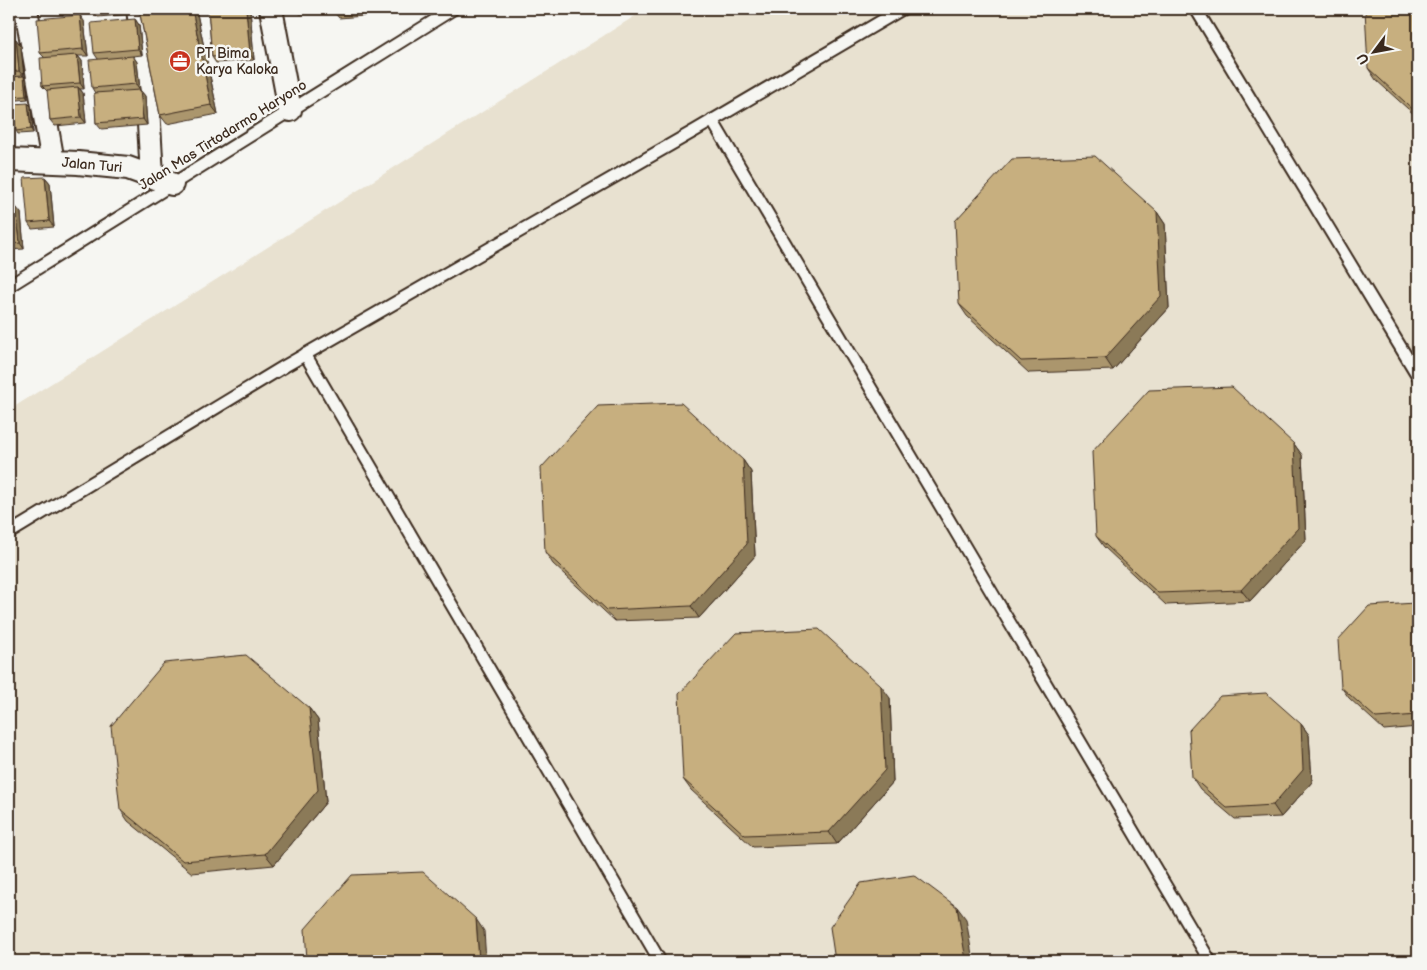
<svg xmlns="http://www.w3.org/2000/svg" width="1427" height="970" viewBox="0 0 1427 970" font-family="'Balsamiq Sans',sans-serif">
  <rect width="100%" height="100%" fill="#f6f6f2"/>
  <filter id="ink" filterUnits="userSpaceOnUse"><feTurbulence type="fractalNoise" baseFrequency=".02" numOctaves="2"/><feDisplacementMap in="SourceGraphic" scale="10" xChannelSelector="R" yChannelSelector="G"/><feConvolveMatrix kernelMatrix="1 2 1 2 8 2 1 2 1" color-interpolation-filters="sRGB"/></filter>
  <g filter="url(#ink)">
    <!-- built -->
    <path fill="#e8e1d0" d="M646,9H1418V961H9V410Z"/>
    <g fill="none" stroke-linecap="round" stroke-linejoin="round">
      <!-- service casing -->
      <g stroke="#3b2a1e" stroke-width="15">
        <path id="service" d="M1196,9L1418,376
          M712,120L1210,961
          M9,286L453,9
          M305,354L660,961
          M9,533L285,366L696,130L902,9"/>
      </g>
      <!-- minor casing -->
      <g stroke="#3b2a1e" stroke-width="26">
        <path id="minor" d="M26,9L53,162
          M138,9L146,72L152,176
          M271,9L290,110
          M9,160L78,163L128,168L172,184"/>
      </g>
      <!-- service -->
      <use href="#service" stroke="#f6f6f2" stroke-width="11"/>
      <!-- minor -->
      <use href="#minor" stroke="#f6f6f2" stroke-width="22"/>
    </g>
    <!-- wall -->
    <path fill="#ab966d" stroke="#3b2a1e" d="M39,9H73L41,11Z
      M93,9H131V14L98,17L93,11Z
      M139,9H196L218,114L167,124L160,115Z
      M208,9H250L254,60L216,63L212,57Z
      M297,9H324V12L300,14Z
      M334,9H364V16L339,18L334,12Z
      M1418,9V118L1376,80L1368,68Z
      M135,19L139,25L142,55L133,56L137,62L140,90L145,96L147,125L101,129L96,123L95,93L92,88L98,59L94,53Z
      M84,21L88,56H78L82,61L84,89H80L83,93L86,123L55,126L50,120L48,92L42,86L44,57L40,53Z
      M9,40L21,46L24,76L26,79L28,99L9,101Z
      M28,103L31,106L33,133L18,134L16,131Z
      M9,169L13,175L15,204L9,205Z
      M45,177L50,183L54,227L32,229L28,223Z
      M9,207L21,213L24,249L9,250Z
      M1157,212L1165,224L1169,308L1113,370L1029,373L967,316L959,304Z
      M1294,444L1302,455L1306,540L1250,601L1166,605L1104,547L1096,536Z
      M743,460L751,472L755,556L699,618L615,621L553,564L545,552Z
      M1418,606V727L1384,730L1349,698L1341,687Z
      M890,698L893,782L837,844L753,847L691,790L683,779Z
      M309,708L318,720L326,802L274,865L192,873L128,821L120,809Z
      M1301,724L1309,735L1312,782L1281,817L1235,819L1200,789L1192,777Z"/>
    <!-- shaded-wall -->
    <path fill="#8b7a59" stroke="#3b2a1e" d="M128,9H131V14Z
      M192,9H196L218,114L211,105Z
      M246,9H250L254,60L250,54Z
      M360,9H364V16L360,10Z
      M80,15L84,21L88,56L83,49Z
      M135,19L139,25L142,55L138,49Z
      M16,39L21,46L24,77L19,71Z
      M77,55L82,61L84,89L80,83Z
      M133,56L137,62L140,90L136,84Z
      M24,76L26,79L28,99L26,96Z
      M78,87L83,93L86,123L81,117Z
      M140,90L145,96L147,125L143,119Z
      M28,103L31,106L33,133L31,129Z
      M9,169L13,175L15,204L11,198Z
      M45,177L50,183L54,227L49,221Z
      M16,207L21,213L24,249L20,243Z
      M1157,212L1165,224L1169,308L1113,370L1105,358Z
      M1294,444L1302,455L1306,540L1250,601L1241,590Z
      M743,460L751,472L755,556L699,618L691,606Z
      M881,686L890,698L893,782L837,844L829,832Z
      M309,708L318,720L326,802L274,865L265,854Z
      M1301,724L1309,735L1312,782L1281,817L1273,805Z
      M957,907L966,919L973,961H965Z
      M476,919L484,931L486,961H479Z"/>
    <!-- building -->
    <path fill="#c7af7f" stroke="#3b2a1e" d="M93,9H121L93,11Z
      M139,9H192L211,105L160,115Z
      M208,9H246L250,54L212,57Z
      M334,9H360V10L334,12Z
      M1365,9H1418V114L1368,68Z
      M80,15L83,49L40,53L37,19Z
      M135,19L138,49L94,53L91,23Z
      M16,39L19,71L9,72V40Z
      M77,55L80,83L42,86L40,58Z
      M133,56L136,84L92,88L89,60Z
      M24,76L26,96L9,97V77Z
      M78,87L81,117L50,120L47,90Z
      M140,90L143,119L96,123L94,93Z
      M28,103L31,129L16,131L13,104Z
      M1095,156L1157,212L1161,296L1105,358L1021,361L959,304L955,221L1012,159Z
      M9,175L11,198H9Z
      M45,177L49,221L28,223L24,178Z
      M9,207H16L20,243L9,244Z
      M1232,387L1294,444L1298,528L1241,590L1158,593L1096,536L1092,452L1149,390Z
      M681,403L743,460L747,544L691,606L607,610L545,552L541,468L598,406Z
      M1415,603L1418,606V715L1376,718L1341,687L1338,640L1369,606Z
      M819,629L881,686L885,770L829,832L745,835L683,779L679,694L736,633Z
      M246,655L309,708L318,790L265,854L183,861L120,809L111,726L164,663Z
      M1266,693L1301,724L1303,770L1273,805L1227,808L1192,777L1189,730L1220,696Z
      M423,872L476,919L479,961H307L305,929L352,875Z
      M914,875L957,907L966,960L965,961H835L830,927L861,883Z"/>
  </g>
  <!-- icons -->
  <defs>
    <g id="office-disc" transform="scale(1.125)"><circle r="9.5" fill="#c8321e" stroke="#f6f6f2"/><path d="M-6-3h4V-5.5h4V-3h4V5H-6ZM-1-4.5V-3h2v-1.5ZM-6 0V1H6V0Z" fill="#fff"/></g>
  </defs>
  <g fill-rule="evenodd">
    <use href="#office-disc" x="180" y="61"/>
  </g>
  <g text-anchor="middle" dominant-baseline="central" stroke-width="5" stroke-linejoin="round" paint-order="stroke">
    <!-- poi labels -->
    <g font-size="14" fill="#3b2a1e" stroke="#f6f6f2" text-anchor="start">
      <text x="196" y="53">PT Bima<tspan x="196" dy="16">Karya Kaloka</tspan></text>
    </g>
    <!-- street labels -->
    <g font-size="14" fill="#3b2a1e" stroke="#f6f6f2">
      <text transform="translate(223 135) rotate(-32)">Jalan Mas Tirtodarmo Haryono</text>
      <text transform="translate(92 165) rotate(5)">Jalan Turi</text>
    </g>
  </g>
  <!-- margin -->
  <rect width="1427" height="970" fill="none" stroke="#f6f6f2" stroke-width="30"/>
  <rect x="15" y="15" width="1397" height="940" fill="none" stroke="#3b2a1e" stroke-width="2" filter="url(#ink)"/>
  <!-- north arrow -->
  <g transform="translate(1374 52) rotate(238)" stroke="#f6f6f2" stroke-width="4" paint-order="stroke">
  <path d="M0-4L9 19L0 12L-9 19Z" fill="#3b2a1e"/>
  <text y="-8" font-size="14" font-weight="bold" text-anchor="middle" fill="#3b2a1e">U</text>
  </g>
</svg>
